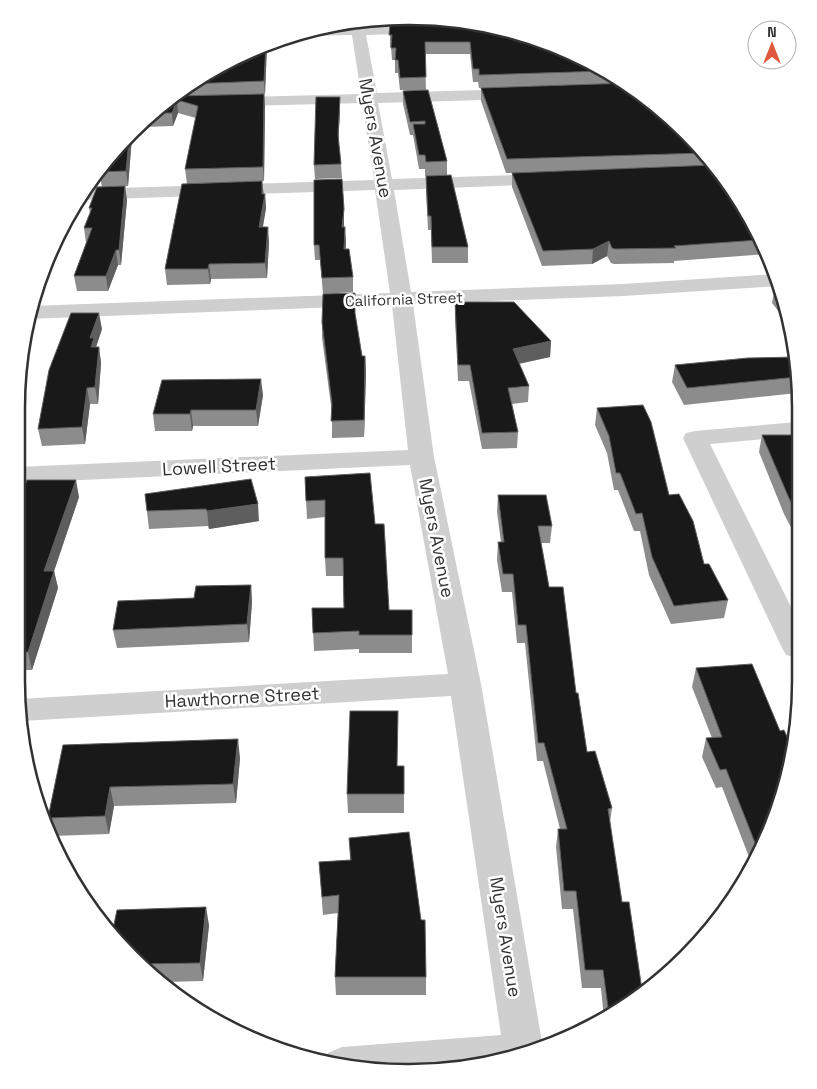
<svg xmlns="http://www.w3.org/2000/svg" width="817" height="1089" font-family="'Space Grotesk',sans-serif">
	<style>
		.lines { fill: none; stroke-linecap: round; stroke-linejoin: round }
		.minor { fill: #cfcfcf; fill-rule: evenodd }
		.wall { fill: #8c8c8c }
		.shaded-wall { fill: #5e5e5e }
		.building { fill: #191919; stroke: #5e5e5e }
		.labels { text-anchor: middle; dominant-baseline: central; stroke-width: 5; stroke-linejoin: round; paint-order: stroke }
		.far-street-label { font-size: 15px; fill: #323232; stroke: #fff }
		.street-label { font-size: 18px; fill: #323232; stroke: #fff }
		.rim { fill: none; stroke: #323232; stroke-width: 2.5 }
	</style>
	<rect width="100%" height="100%" fill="#fff"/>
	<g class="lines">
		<g class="minor">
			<polygon points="364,21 365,26 426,25 431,26 433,29 431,32 426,33 366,35 377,93 517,89 523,91 525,94 523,97 517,99 378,103 392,179 549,174 555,175 558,179 555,183 549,184 394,190 411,292 623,284 776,274 781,286 623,296 413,304 434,457 481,684 543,1048 535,1052 434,1072 332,1065 323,1062 328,1053 342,1047 501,1035 451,696 22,721 19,699 448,674 410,465 17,483 17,467 408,450 392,305 28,319 30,306 390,293 375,190 79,200 85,189 374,180 362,103 163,108 173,99 361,94 352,35 305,36 299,34 320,27 351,27 350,22"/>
			<polygon points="797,422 797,436 710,444 797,619 797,658 786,655 782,648 683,438 686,433 695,431"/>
		</g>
	</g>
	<g class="wall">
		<polygon points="408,16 462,22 390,23 390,21 386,21 385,19"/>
		<polygon points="390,24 558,46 627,83 479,88 478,82 473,82 470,54 425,54 426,90 400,90 398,73 395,73 395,60 392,60 391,47 390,47"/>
		<polygon points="299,34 300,36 294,36 294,35"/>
		<polygon points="267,44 265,94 264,94 265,107 264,181 187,184 185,169 196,118 178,113 173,126 143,127 190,83"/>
		<polygon points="481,88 686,131 734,190 766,254 674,261 674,263 614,264 611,263 607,256 592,264 542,266 512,187 512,173 506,173 481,101"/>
		<polygon points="428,90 447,161 447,175 425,176 425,169 419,169 413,135 410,135 403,104 403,91"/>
		<polygon points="340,110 338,142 341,164 342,178 315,179 314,165"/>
		<polygon points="132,137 128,186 102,187 99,172 100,167"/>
		<polygon points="426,176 468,247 468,263 432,263 431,230 428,230 426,191"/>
		<polygon points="263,194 265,194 266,208 263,227 269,242 267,278 211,279 210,284 167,285 165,269"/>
		<polygon points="127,200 121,265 118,265 108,291 77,291 74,276 86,243 84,228 90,213 89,208"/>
		<polygon points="344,224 346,242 345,249 353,277 353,292 323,294 320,260 315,260 314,245"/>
		<polygon points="775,287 781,287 790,326 772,303"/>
		<polygon points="455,302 551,341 550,357 519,364 529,386 528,402 512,404 518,432 517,448 482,449 469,381 458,381 455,318"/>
		<polygon points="355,314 362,356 365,356 366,373 364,437 332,438 332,413 322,338 322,322"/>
		<polygon points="102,329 96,347 99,347 101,363 98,404 90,404 85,444 42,446 38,429"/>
		<polygon points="797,357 797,393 684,405 672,382 675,365"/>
		<polygon points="263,395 258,426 193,426 192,431 155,431 153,414"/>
		<polygon points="597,408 669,495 704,564 728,600 724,618 671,624 649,575 640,531 634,531 618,490 614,490 607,453 595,425"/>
		<polygon points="762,435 797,435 797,539 784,514 759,452"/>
		<polygon points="305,477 375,524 389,610 412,610 412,653 359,653 359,649 314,651 312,608 344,608 343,576 326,576 325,558 325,517 307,519"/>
		<polygon points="145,494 259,521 209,529 208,526 149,529"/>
		<polygon points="498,495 552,526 550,543 541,543 549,587 576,693 587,752 612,808 610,822 627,1006 604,1018 601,988 582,988 573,909 562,909 556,847 558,829 560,829 543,761 537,761 525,643 517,643 512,592 502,592 497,560 498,542 501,542 497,512"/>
		<polygon points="79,497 54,571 58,588 32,670 16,670 17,526 19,520 17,508"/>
		<polygon points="251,585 252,602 249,642 117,648 113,630 194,598"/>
		<polygon points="696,668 780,807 748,877 745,881 750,862 751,862 722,787 716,788 702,757 706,738 712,738 692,687"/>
		<polygon points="63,745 240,758 236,803 114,806 109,834 52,836 48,818"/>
		<polygon points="398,766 404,766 404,813 348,813 347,794"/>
		<polygon points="349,838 426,977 426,995 336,995 335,977 338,913 323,915 319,862 350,860"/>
		<polygon points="209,925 203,981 165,982 131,958"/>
	</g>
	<g class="shaded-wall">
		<polygon points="266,44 267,44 265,94 264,81"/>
		<polygon points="264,94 265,107 264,181 263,167"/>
		<polygon points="340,97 340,110 338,148 338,135"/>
		<polygon points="177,100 178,113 173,126 172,113"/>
		<polygon points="132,137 128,186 126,171 129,140"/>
		<polygon points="262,181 264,196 265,194 266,208 260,242 259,227 262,194"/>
		<polygon points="125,186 127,200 121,265 119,250"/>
		<polygon points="344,209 344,224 343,242 342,227"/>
		<polygon points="268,227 269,242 267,278 265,263"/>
		<polygon points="345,227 346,242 345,264 344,249"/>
		<polygon points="609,241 607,256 592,264 593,249"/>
		<polygon points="116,250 118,265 108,291 106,276"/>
		<polygon points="209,264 211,279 210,284 208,269"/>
		<polygon points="99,313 102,329 96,347 91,347 90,338"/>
		<polygon points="551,341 550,357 512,365 513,349"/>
		<polygon points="99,347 101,363 98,404 95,387"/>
		<polygon points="365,356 366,373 364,437 364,420"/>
		<polygon points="261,379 263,395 258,426 256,410"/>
		<polygon points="87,388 90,404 85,444 82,427"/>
		<polygon points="191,410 193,426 192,431 190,414"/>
		<polygon points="76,480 79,497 54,571 58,588 32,670 28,652 44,571"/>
		<polygon points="258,504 259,521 209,529 207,511"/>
		<polygon points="251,585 252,602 249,642 247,624"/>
		<polygon points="238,739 240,758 236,803 233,784"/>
		<polygon points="110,787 114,806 109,834 105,816"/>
		<polygon points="206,907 209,925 203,981 200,963"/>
	</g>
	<g class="building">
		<polygon points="465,22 485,24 558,46 605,71 479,75 479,69 473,69 470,42 425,42 426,77 400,78 398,60 395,60 396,48 391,48 392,35 389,35 390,24"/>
		<polygon points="266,44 264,81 189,84 258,46"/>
		<polygon points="628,83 686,131 704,153 507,159 481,88"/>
		<polygon points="428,90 447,161 426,162 425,155 419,155 413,124 425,124 425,121 410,122 403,91"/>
		<polygon points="264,94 263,167 185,169 198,106 177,100 172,113 158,113 176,96"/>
		<polygon points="316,97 340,97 338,135 341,164 314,165"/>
		<polygon points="129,140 126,171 99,172 100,167"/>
		<polygon points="714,165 734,190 759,240 674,246 676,248 615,249 612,248 609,241 593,249 543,251 512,173"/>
		<polygon points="451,175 468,247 432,247 431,216 428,216 426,176"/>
		<polygon points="342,179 344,209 342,227 345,227 344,249 349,249 353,277 322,278 319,245 314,245 314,180"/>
		<polygon points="262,181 262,194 265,194 259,227 268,227 265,263 209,264 208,269 165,269 182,184"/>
		<polygon points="125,186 119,250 116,250 106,276 74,276 92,228 84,228 92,208 89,208 97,187"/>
		<polygon points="775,287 781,287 784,299"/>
		<polygon points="355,293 355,313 362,356 365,356 364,420 331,421 332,404 322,322 323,294"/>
		<polygon points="455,302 514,302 551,341 513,349 529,386 508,388 518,432 482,433 470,365 458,365"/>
		<polygon points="71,313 99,313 90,338 94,338 91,347 99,347 95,387 87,388 82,427 38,429 49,370"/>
		<polygon points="797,357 797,377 687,388 675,365 748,358"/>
		<polygon points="261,379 256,410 191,410 190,414 153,414 162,380"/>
		<polygon points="643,405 651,422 669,495 679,494 693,521 704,564 709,564 728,600 674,606 652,557 642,513 636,514 620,473 616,473 609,436 597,408"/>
		<polygon points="762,435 797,435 797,514 788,496"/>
		<polygon points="370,473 375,524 384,524 389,610 412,610 412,635 359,635 359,631 313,633 312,608 344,608 343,558 325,558 325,500 306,501 305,477"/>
		<polygon points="251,479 258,504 207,511 206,509 147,511 145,494"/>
		<polygon points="27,480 76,480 44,571 54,571 28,652 16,652 17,526 23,509 17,509 17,508"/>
		<polygon points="498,495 546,495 552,526 538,526 549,587 563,587 576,693 578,693 587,752 595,751 612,808 608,809 622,902 629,902 642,990 645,990 627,1006 609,1015 603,970 585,970 576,891 564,891 558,829 567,829 544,743 538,743 526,625 518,625 513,574 503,574 498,542 504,542"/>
		<polygon points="251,585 247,624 113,630 118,601 194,598 196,586"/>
		<polygon points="752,664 780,731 784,730 793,750 780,807 759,853 726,769 720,770 706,738 722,737 696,668"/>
		<polygon points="350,711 398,711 397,766 404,766 404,794 347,794"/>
		<polygon points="238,739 233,784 110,787 105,816 48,818 63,745"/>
		<polygon points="409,832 421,920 425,920 426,977 335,977 339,895 322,897 319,862 351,860 349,838"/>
		<polygon points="750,862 755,862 752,868"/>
		<polygon points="206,907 200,963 140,964 131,958 112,934 117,910"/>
	</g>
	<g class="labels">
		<g class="far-street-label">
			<text transform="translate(404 299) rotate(-2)">California Street</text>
		</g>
		<g class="street-label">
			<text transform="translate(376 138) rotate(80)">Myers Avenue</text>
			<text transform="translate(219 466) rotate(-3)">Lowell Street</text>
			<text transform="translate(437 538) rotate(79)">Myers Avenue</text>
			<text transform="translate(242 697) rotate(-3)">Hawthorne Street</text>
			<text transform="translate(506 937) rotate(81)">Myers Avenue</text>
		</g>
	</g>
	<path d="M0 0H817V1089H0ZM408 25H409A383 383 0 0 1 792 408V681A383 383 0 0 1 409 1064H408A383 383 0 0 1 25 681V408A383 383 0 0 1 408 25Z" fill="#fff" fill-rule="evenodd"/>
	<path class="rim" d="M408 25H409A383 383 0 0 1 792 408V681A383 383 0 0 1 409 1064H408A383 383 0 0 1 25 681V408A383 383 0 0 1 408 25Z"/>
	<g transform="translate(772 45)"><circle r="24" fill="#ffffff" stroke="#adadad"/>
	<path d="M0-4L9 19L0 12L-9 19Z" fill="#df583e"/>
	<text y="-8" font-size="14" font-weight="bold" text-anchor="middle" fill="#323232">N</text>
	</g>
</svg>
